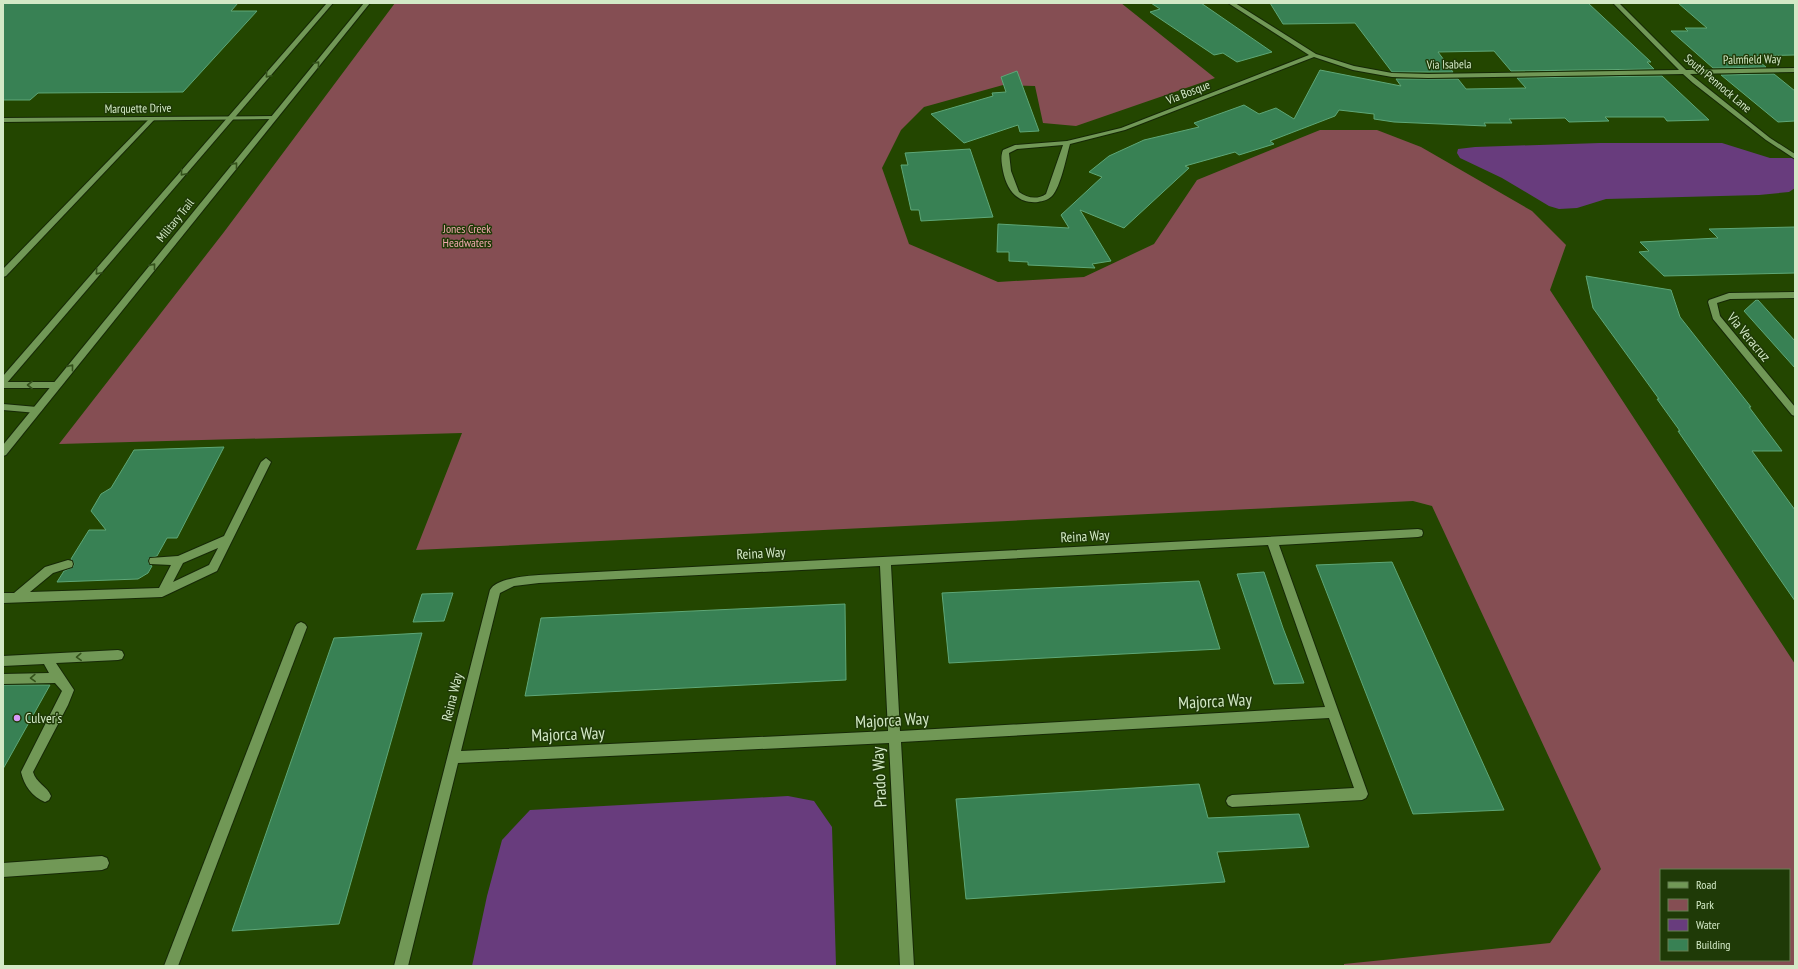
<svg xmlns="http://www.w3.org/2000/svg" width="1798" height="969" font-family="'PT Sans Narrow',sans-serif">
	<style>
		.green { fill: #854e53; fill-rule: evenodd }
		.water { fill: #683c7d }
		.building { fill: #388154; stroke: #5ea777 }
		.lines { fill: none; stroke-linecap: round; stroke-linejoin: round }
		.service-casing { stroke: #162906; stroke-width: 2 }
		.minor-casing { stroke: #162906; stroke-width: 2 }
		.secondary-casing { stroke: #162906; stroke-width: 2 }
		.service { fill: #719856; fill-rule: evenodd }
		.minor { fill: #719856; fill-rule: evenodd }
		.secondary { fill: #719856; fill-rule: evenodd }
		.oneway { stroke: #34521b }
		.poi-dot { fill: #d89af8; stroke: #1f3a07; stroke-width: 1.5 }
		.labels { text-anchor: middle; dominant-baseline: central; stroke-width: 3; stroke-linejoin: round; paint-order: stroke }
		.far-street-label { font-size: 12px; fill: #d3e9c6; stroke: #1f3a07 }
		.far-park-label { font-size: 12px; fill: #f1a9af; stroke: #1f3a07 }
		.street-label { font-size: 14px; fill: #d3e9c6; stroke: #1f3a07 }
		.poi-label { font-size: 14px; fill: #d3e9c6; stroke: #1f3a07; text-anchor: start }
		.near-street-label { font-size: 17px; fill: #d3e9c6; stroke: #1f3a07 }
	</style>
	<rect width="100%" height="100%" fill="#234600"/>
	<path class="green" d="M395,3h726l94,75 -139,48 -33,-3 -8,-37 -32,-1 -79,22 -23,23 -19,38 27,76 89,38 86,-5 70,-33 43,-64 123,-50h57l44,17 111,64 34,34 -16,45 245,374v302h-451v-2l206,-21 51,-74 -169,-363 -19,-5 -997,49 46,-117 -403,11 165,-212zM1661,870h128v90h-128z"/>
	<g class="water">
		<polygon points="1600,143 1722,143 1770,158 1795,158 1795,188 1789,192 1759,195 1606,199 1577,208 1559,209 1549,206 1502,178 1460,158 1457,153 1458,149 1475,147"/>
		<polygon points="788,796 814,801 832,827 836,966 472,966 487,896 502,840 530,810"/>
	</g>
	<g class="building">
		<polygon points="3,3 238,3 231,11 257,11 183,92 38,93 30,100 3,100"/>
		<polygon points="1151,3 1201,3 1272,52 1237,62 1223,53 1214,55 1150,12 1160,9"/>
		<polygon points="1270,3 1588,3 1651,62 1647,62 1654,69 1511,71 1494,51 1438,52 1453,72 1392,72 1355,23 1283,24"/>
		<polygon points="1678,3 1795,3 1795,55 1752,56 1766,67 1713,68 1671,31 1688,31 1685,28 1707,28"/>
		<polygon points="1320,70 1401,86 1396,79 1458,79 1466,89 1526,88 1517,78 1662,76 1709,120 1667,121 1664,117 1605,117 1609,121 1569,122 1565,118 1509,119 1512,123 1484,123 1486,126 1394,122 1374,119 1374,114 1339,110 1335,116 1270,141 1274,144 1239,155 1235,152 1185,166 1189,168 1124,228 1080,210 1111,261 1092,264 1095,268 1028,265 1028,262 1009,261 1009,252 997,252 998,224 1069,228 1061,215 1102,177 1089,172 1109,156 1144,140 1199,127 1194,123 1244,105 1259,114 1276,108 1294,119"/>
		<polygon points="1017,71 1039,131 1020,132 1018,125 964,143 931,114 993,96 992,93 1006,92 1001,77"/>
		<polygon points="1774,74 1795,91 1795,121 1778,122 1721,75"/>
		<polygon points="970,149 993,217 921,221 919,210 911,210 901,165 908,165 905,153"/>
		<polygon points="1795,227 1795,273 1664,276 1639,252 1649,251 1640,242 1718,238 1709,229"/>
		<polygon points="1586,276 1671,290 1680,317 1751,407 1749,407 1782,451 1752,451 1795,510 1795,601 1678,431 1680,431 1657,399 1659,399 1593,308"/>
		<polygon points="1756,300 1758,300 1795,341 1795,368 1744,311"/>
		<polygon points="224,447 177,538 167,538 157,556 149,558 149,564 152,566 148,573 138,579 57,582 64,571 73,567 74,564 71,559 89,530 106,530 91,511 101,494 111,488 134,450"/>
		<polygon points="1392,562 1504,810 1413,814 1316,565"/>
		<polygon points="1264,572 1283,628 1304,683 1274,684 1237,574"/>
		<polygon points="1199,581 1220,649 949,663 942,593"/>
		<polygon points="453,593 444,621 413,622 422,594"/>
		<polygon points="845,604 846,680 525,696 541,618"/>
		<polygon points="422,633 339,924 232,931 334,638"/>
		<polygon points="3,685 50,685 3,769"/>
		<polygon points="1199,784 1208,818 1299,814 1309,847 1217,852 1225,882 966,899 956,799"/>
	</g>
	<g class="lines">
		<defs>
			<g id="service">
				<polygon points="150,118 155,119 6,276 3,277 3,269"/>
				<polygon points="3,382 57,382 62,385 57,388 3,388"/>
				<polygon points="3,404 37,407 42,410 37,413 3,410"/>
				<path d="M266,458l5,4 -54,109 -55,26 -159,6v-10h11l31,-26 23,-7 4,1 1,3 -1,3 -19,6 -23,19 129,-4 12,-23 -21,-1 -1,-3 1,-3 28,-2 46,-20 37,-74zM218,548l-9,17 -36,17 10,-19z"/>
				<polygon points="301,622 305,624 307,627 178,966 164,966 295,627 297,624"/>
				<path d="M118,650l4,1 2,4 -2,4 -4,1 -62,3 18,27 -6,15 -35,67c3,11 14,14 18,24l-2,4 -4,2c-13,-5 -21,-17 -24,-30l41,-81 -7,-8 -52,1v-10l46,-1 -5,-9 -41,2v-10z"/>
				<polygon points="102,856 107,858 109,863 107,868 102,870 3,877 3,863"/>
			</g>
			<g id="minor">
				<path d="M1228,3h7l81,51 38,12 38,7 36,1 251,-4 -66,-67h6l67,67 109,-2v4l-105,2 80,64 25,16v5l-29,-19 -73,-57 -10,-9 -255,4 -36,-1 -39,-7 -39,-13 -189,73 -55,14c-4,14 -9,42 -18,52 -4,4 -9,5 -14,6 -21,2 -31,-12 -35,-31 -1,-6 -3,-14 0,-21l12,-5 52,-4 54,-13 188,-73zM1063,145l-17,49c-9,6 -19,4 -27,-2l-8,-21 -2,-18 8,-4z"/>
				<polygon points="275,116 276,117 273,119 3,122 3,118"/>
				<polygon points="1795,292 1795,298 1730,299 1717,303 1720,316 1795,407 1795,416 1792,415 1713,319 1708,302 1709,300 1729,293"/>
				<path d="M1418,529l4,1 1,3 -1,3 -4,1 -139,8 89,249 -2,4 -4,2 -130,7 -4,-2 -2,-4 2,-4 4,-2 122,-7 -25,-70 -428,24 13,224h-14l-11,-223 -431,20 -50,203h-14l96,-376c6,-12 37,-14 49,-15zM1268,545l57,162 -425,24 -9,-166zM880,566l8,165 -427,20 39,-158 14,-7 25,-3z"/>
			</g>
			<g id="secondary">
				<polygon points="327,3 333,3 6,384 3,385 3,376"/>
				<polygon points="364,3 370,3 6,455 3,456 3,445"/>
			</g>
		</defs>
		<use href="#service" class="service-casing"/>
		<use href="#minor" class="minor-casing"/>
		<use href="#secondary" class="secondary-casing"/>
		<use href="#service" class="service"/>
		<use href="#minor" class="minor"/>
		<use href="#secondary" class="secondary"/>
	</g>
	<defs><path id="oneway-chevron" d="M-2-3.5L2.5 0L-2 3.5" fill="none" stroke-width="1.6" stroke-linecap="round" stroke-linejoin="round"/></defs>
	<g class="oneway">
		<use href="#oneway-chevron" transform="translate(317 64) rotate(-51)"/>
		<use href="#oneway-chevron" transform="translate(268 75) rotate(131)"/>
		<use href="#oneway-chevron" transform="translate(235 165) rotate(-51)"/>
		<use href="#oneway-chevron" transform="translate(183 173) rotate(131)"/>
		<use href="#oneway-chevron" transform="translate(153 266) rotate(-51)"/>
		<use href="#oneway-chevron" transform="translate(98 272) rotate(131)"/>
		<use href="#oneway-chevron" transform="translate(71 367) rotate(-51)"/>
		<use href="#oneway-chevron" transform="translate(30 385) rotate(180)"/>
		<use href="#oneway-chevron" transform="translate(79 657) rotate(177)"/>
		<use href="#oneway-chevron" transform="translate(33 678) rotate(178)"/>
	</g>
	<circle class="poi-dot" cx="17" cy="718" r="4"/>
	<g class="labels">
		<g class="far-street-label">
			<text transform="translate(1752 59) rotate(-1)">Palmfield Way</text>
			<text transform="translate(1449 64) rotate(-1)">Via Isabela</text>
			<text transform="translate(1718 83) rotate(40)">South Pennock Lane</text>
			<text transform="translate(1188 92) rotate(-21)">Via Bosque</text>
			<text transform="translate(138 108) rotate(-1)">Marquette Drive</text>
			<text transform="translate(175 220) rotate(-51)">Military Trail</text>
		</g>
		<g class="far-park-label">
			<text x="467" y="228">Jones Creek<tspan x="467" dy="14">Headwaters</tspan></text>
		</g>
		<g class="street-label">
			<text transform="translate(1749 337) rotate(50)">Via Veracruz</text>
			<text transform="translate(1085 536) rotate(-3)">Reina Way</text>
			<text transform="translate(761 553) rotate(-3)">Reina Way</text>
			<text transform="translate(452 697) rotate(-76)">Reina Way</text>
		</g>
		<g class="poi-label">
			<text x="25" y="718">Culver's</text>
		</g>
		<g class="near-street-label">
			<text transform="translate(1215 701) rotate(-3)">Majorca Way</text>
			<text transform="translate(892 720) rotate(-3)">Majorca Way</text>
			<text transform="translate(568 734) rotate(-2)">Majorca Way</text>
			<text transform="translate(879 777) rotate(-93)">Prado Way</text>
		</g>
	</g>
	<rect width="1798" height="969" fill="none" stroke="#d3e9c6" stroke-width="8"/>
	<rect x="1660" y="869" width="130" height="92" fill="#1f3a07" stroke="#678053"/>
	<rect x="1668" y="882" width="20" height="6" fill="#719856" stroke="#678053"/>
	<text x="1696" y="889" font-size="12" fill="#d3e9c6">Road</text>
	<rect x="1668" y="899" width="20" height="12" fill="#854e53" stroke="#678053"/>
	<text x="1696" y="909" font-size="12" fill="#d3e9c6">Park</text>
	<rect x="1668" y="919" width="20" height="12" fill="#683c7d" stroke="#678053"/>
	<text x="1696" y="929" font-size="12" fill="#d3e9c6">Water</text>
	<rect x="1668" y="939" width="20" height="12" fill="#388154" stroke="#678053"/>
	<text x="1696" y="949" font-size="12" fill="#d3e9c6">Building</text>
</svg>
